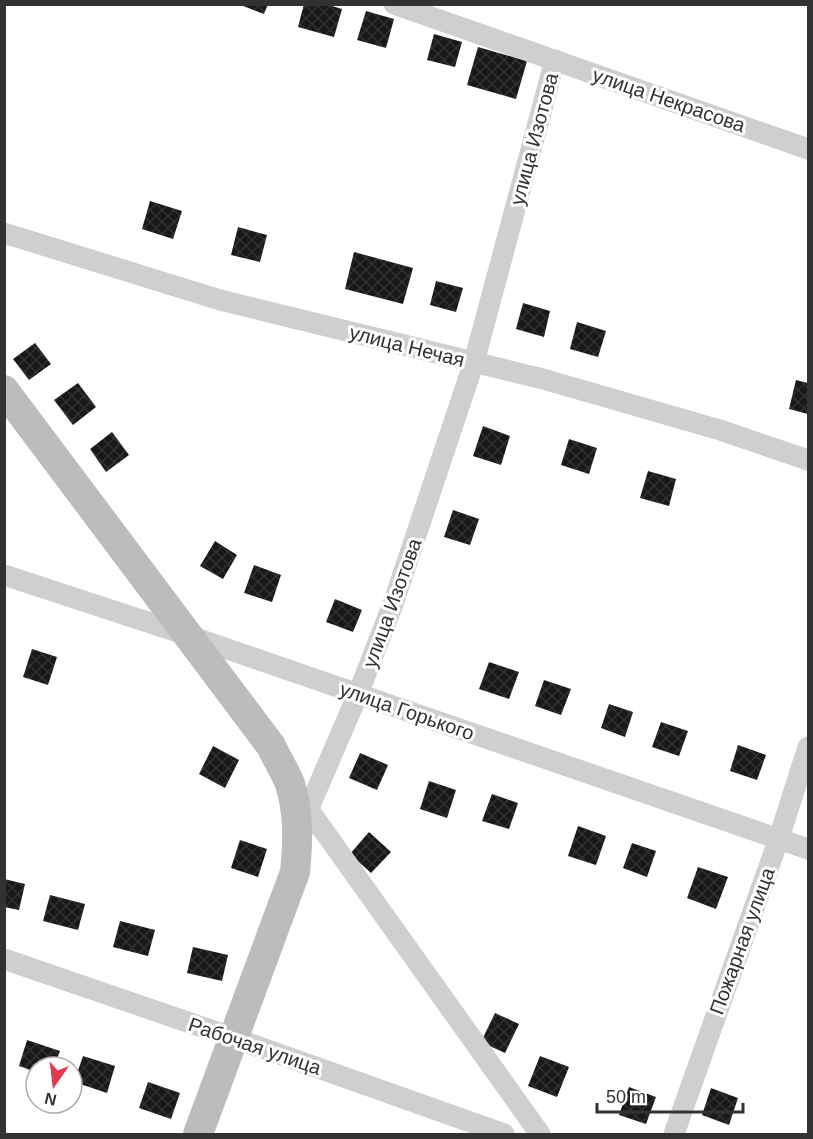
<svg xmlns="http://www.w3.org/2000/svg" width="813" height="1139" font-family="Helvetica,sans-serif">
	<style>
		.building { fill: url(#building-cross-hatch) }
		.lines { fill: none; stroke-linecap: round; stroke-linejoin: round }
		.minor { stroke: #cfcfcf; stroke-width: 21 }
		.secondary { stroke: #bcbcbc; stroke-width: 30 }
		.labels { text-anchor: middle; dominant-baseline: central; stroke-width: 6; stroke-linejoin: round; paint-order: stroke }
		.street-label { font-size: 20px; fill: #323232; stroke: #fff }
	</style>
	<defs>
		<pattern id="building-cross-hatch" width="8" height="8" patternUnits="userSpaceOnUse" patternTransform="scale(1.5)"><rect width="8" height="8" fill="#191919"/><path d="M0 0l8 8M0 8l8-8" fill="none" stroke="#323232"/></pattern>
	</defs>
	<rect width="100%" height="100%" fill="#fff"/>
	<g class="building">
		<polygon points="238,4 268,4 264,14"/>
		<polygon points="304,4 325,4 342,9 334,37 298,27"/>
		<polygon points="366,11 394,19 386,48 357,40"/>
		<polygon points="434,34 462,42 455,67 427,60"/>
		<polygon points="478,47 527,61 516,99 467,85"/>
		<polygon points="150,201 182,211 173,239 142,229"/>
		<polygon points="238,227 267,235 260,262 231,255"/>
		<polygon points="354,252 413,268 403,304 345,289"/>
		<polygon points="436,281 463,288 456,312 430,305"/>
		<polygon points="523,303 550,311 544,337 516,329"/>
		<polygon points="577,322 606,331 598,357 570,349"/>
		<polygon points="35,343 51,364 29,380 13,359"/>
		<polygon points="796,380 808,383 808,414 789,409"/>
		<polygon points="78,383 96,407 73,425 54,400"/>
		<polygon points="483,426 510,436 501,465 473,456"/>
		<polygon points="112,432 129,455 106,472 90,449"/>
		<polygon points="569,439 597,448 589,474 561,465"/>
		<polygon points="648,471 676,479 669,506 640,498"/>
		<polygon points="453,510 479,519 470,545 444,537"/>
		<polygon points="215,541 237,555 223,579 200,566"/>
		<polygon points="254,565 281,575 272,602 244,593"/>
		<polygon points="335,599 362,610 353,632 326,622"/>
		<polygon points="32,649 57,657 48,685 23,677"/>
		<polygon points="489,662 519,672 509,699 479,689"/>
		<polygon points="544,680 571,689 561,715 535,706"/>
		<polygon points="609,704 633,712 625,737 601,728"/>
		<polygon points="661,722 688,731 679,756 652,747"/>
		<polygon points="738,745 766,755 757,780 730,771"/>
		<polygon points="213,746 239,760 225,788 199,774"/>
		<polygon points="360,753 388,765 377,790 349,778"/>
		<polygon points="429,781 456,790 447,818 420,809"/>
		<polygon points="492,794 518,803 509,829 482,821"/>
		<polygon points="578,826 606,836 596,865 568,856"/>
		<polygon points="369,832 391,852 371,873 350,854"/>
		<polygon points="240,840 267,849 258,877 231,868"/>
		<polygon points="632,843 656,851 647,877 623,868"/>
		<polygon points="698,867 728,877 716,909 687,898"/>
		<polygon points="4,879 25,884 19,910 4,907"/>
		<polygon points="50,895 85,904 78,930 43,921"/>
		<polygon points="120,921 155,930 148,956 113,947"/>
		<polygon points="193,947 228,955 222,981 187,973"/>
		<polygon points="495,1013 519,1024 505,1053 481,1042"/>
		<polygon points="27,1040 60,1051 54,1067 36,1067 36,1072 19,1066"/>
		<polygon points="83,1056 115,1066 107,1093 74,1082"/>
		<polygon points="540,1056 569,1067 557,1097 528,1086"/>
		<polygon points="148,1082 180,1093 171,1119 139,1108"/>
		<polygon points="629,1087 656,1097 646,1124 619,1115"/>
		<polygon points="711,1088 738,1098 729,1125 702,1115"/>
	</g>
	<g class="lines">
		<g class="minor">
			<polyline points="394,4 808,149"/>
			<polyline points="4,233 220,300 543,379 720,430 808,460"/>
			<polyline points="4,575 187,635 808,849"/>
			<polyline points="304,803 540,1134"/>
			<polyline points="302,833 308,810 358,694 393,604 474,362 555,60"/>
			<polyline points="4,959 234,1038 504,1134"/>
			<polyline points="674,1134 779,838 808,747"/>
		</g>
		<path class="secondary" d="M4,390l267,356c6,13 14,25 19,38 9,29 8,58 5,88l-97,262"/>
	</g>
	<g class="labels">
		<g class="street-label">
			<text transform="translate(669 100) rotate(19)">улица Некрасова</text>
			<text transform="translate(534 139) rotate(-75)">улица Изотова</text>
			<text transform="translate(407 346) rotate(14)">улица Нечая</text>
			<text transform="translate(392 603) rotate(-70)">улица Изотова</text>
			<text transform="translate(407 711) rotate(19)">улица Горького</text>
			<text transform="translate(742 941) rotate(-70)">Пожарная улица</text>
			<text transform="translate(255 1046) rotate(19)">Рабочая улица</text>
		</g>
	</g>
	<rect width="813" height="1139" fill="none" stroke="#323232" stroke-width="12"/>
	<g transform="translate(54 1085) rotate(194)"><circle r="28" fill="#ffffff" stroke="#adadad" stroke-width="1.5"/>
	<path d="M0-4.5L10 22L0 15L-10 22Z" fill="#e23a51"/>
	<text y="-9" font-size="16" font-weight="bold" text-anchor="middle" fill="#323232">N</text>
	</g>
	<path d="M597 1103v9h146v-9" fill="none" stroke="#323232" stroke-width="3"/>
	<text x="606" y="1103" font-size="18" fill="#323232" stroke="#ffffff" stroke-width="4.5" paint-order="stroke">50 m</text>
</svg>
